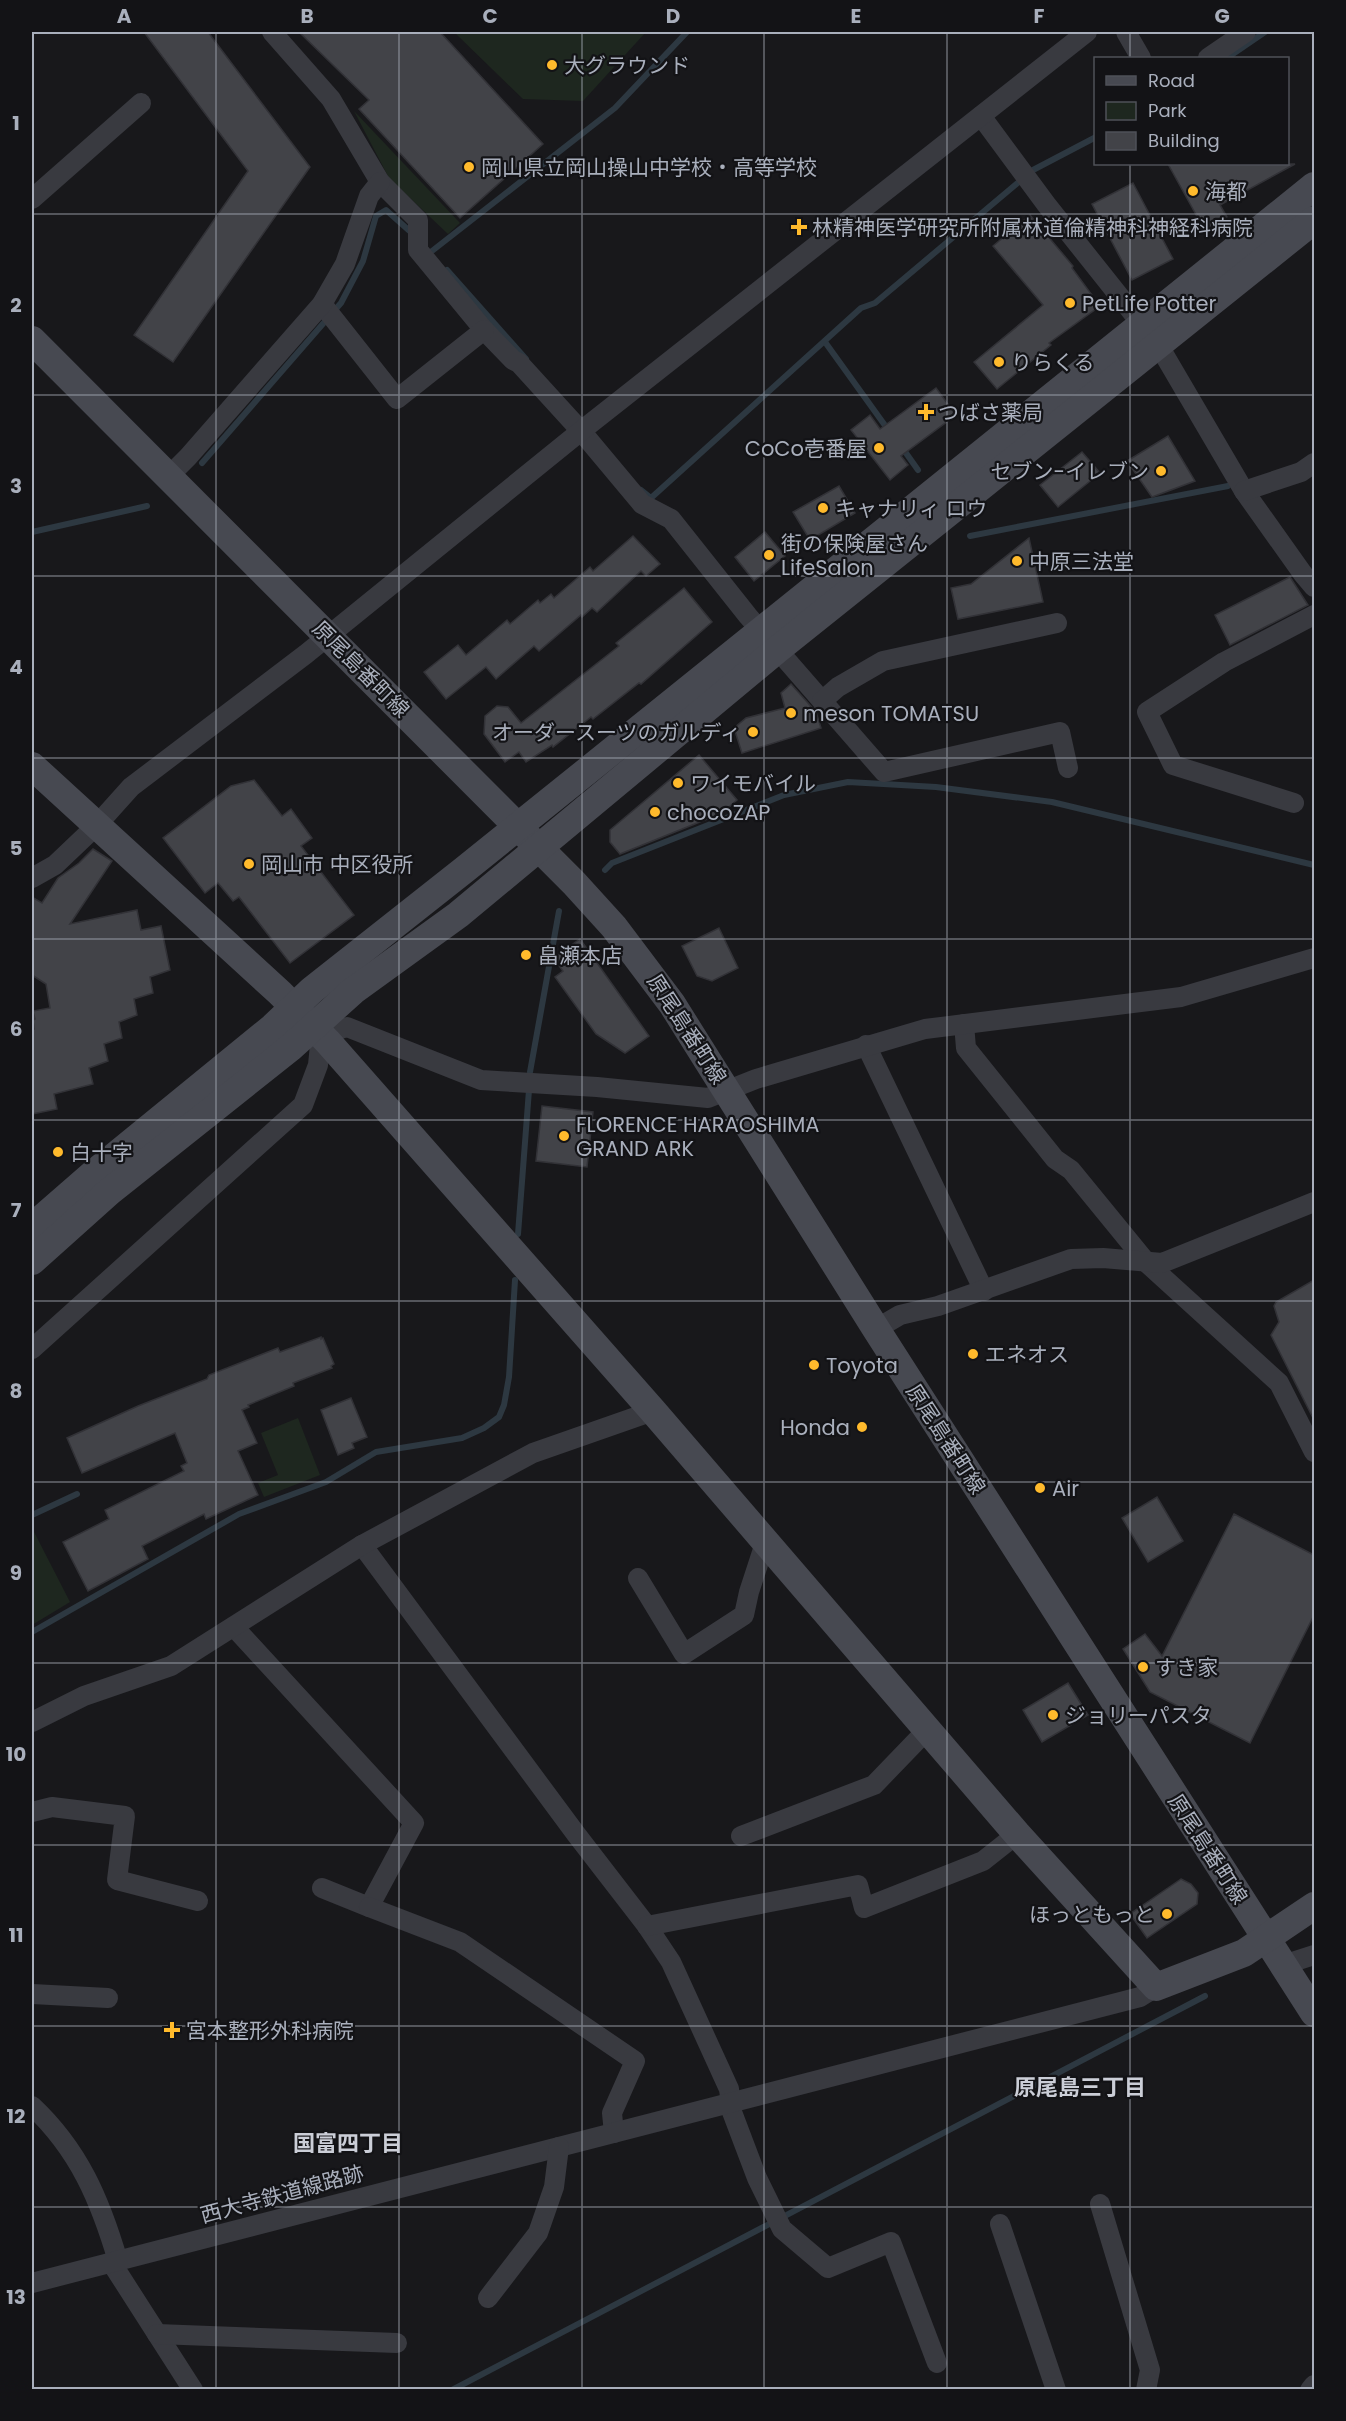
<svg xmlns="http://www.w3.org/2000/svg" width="1346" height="2421" font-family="Poppins,'Noto Sans JP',sans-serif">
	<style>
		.green { fill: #1e271f }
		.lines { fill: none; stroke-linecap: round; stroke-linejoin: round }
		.stream { stroke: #2d3841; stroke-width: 6 }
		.building { fill: #424348; stroke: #323237; stroke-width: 1.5 }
		.street { stroke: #393a40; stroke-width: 20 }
		.secondary { stroke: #474951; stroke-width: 28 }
		.grid { fill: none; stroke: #a9afbc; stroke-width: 1.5; stroke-opacity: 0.55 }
		.poi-dot { fill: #ffba2c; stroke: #131316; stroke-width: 2 }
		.labels { text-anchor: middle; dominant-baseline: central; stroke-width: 4.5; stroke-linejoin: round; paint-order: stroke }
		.poi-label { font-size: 21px; fill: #a9afbc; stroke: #131316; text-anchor: start }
		.street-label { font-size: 21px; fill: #a9afbc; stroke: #131316 }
		.neighbourhood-label { font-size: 22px; font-weight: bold; fill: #cbced7; stroke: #131316 }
		.neatline { fill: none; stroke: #a9afbc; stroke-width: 2 }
		.grid-label { font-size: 20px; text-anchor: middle; font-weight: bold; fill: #a9afbc }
	</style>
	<rect width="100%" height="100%" fill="#18181b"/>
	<g class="green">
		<polygon points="454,32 646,32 583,101 523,99"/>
		<polygon points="354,111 460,223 448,234 389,178"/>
		<polygon points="298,1418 320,1475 264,1497 258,1483 278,1475 261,1433"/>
		<polygon points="32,1528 70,1602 32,1625"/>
	</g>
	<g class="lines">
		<g class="stream">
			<polyline points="1227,58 1265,32"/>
			<polyline points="432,251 615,108 687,32"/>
			<polyline points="447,270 526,359"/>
			<polyline points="825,342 889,431"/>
			<polyline points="901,446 918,470"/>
			<polyline points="202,463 341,303 363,261 376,216 386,210 413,234"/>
			<polyline points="641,490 651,498 861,308 875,303 1033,170 1096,137"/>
			<polyline points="32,532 147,506"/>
			<polyline points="970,536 1228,486"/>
			<polyline points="605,870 612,863 784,795 848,782 936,787 1052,802 1314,865"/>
			<polyline points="530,1072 559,911"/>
			<polyline points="518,1234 529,1090"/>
			<polyline points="32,1515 77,1494"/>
			<polyline points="32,1632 239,1514 326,1482 376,1452 462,1438 484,1428 499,1417 504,1405 509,1377 515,1280"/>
			<polyline points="452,2390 1205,1996"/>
		</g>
	</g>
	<g class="building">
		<polygon points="144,32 208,32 310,167 173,362 134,335 248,171"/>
		<polygon points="299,32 440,32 543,144 460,218 359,109 369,100"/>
		<polygon points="1168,164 1295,164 1220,205 1227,217 1204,229"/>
		<polygon points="1133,183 1173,259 1132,280 1092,204"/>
		<polygon points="1030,215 1073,266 1072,268 1100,306 1049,343 1051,345 997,389 974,362 1043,305 993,246"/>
		<polygon points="936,388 956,415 901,456 908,465 890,480 851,430 870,415 880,429"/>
		<polygon points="1168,436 1195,481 1152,497 1127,461"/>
		<polygon points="1082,452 1100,473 1058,507 1040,485"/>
		<polygon points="839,486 855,513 810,540 793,512"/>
		<polygon points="765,532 785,556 754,581 735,557"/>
		<polygon points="633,536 660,564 646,576 641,571 597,612 592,608 582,617 581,615 539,651 534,646 496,679 486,667 446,699 424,672 458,645 466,655 507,620 510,624 538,600 540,603 551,594 554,598 590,567 593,571"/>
		<polygon points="1029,538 1043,602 958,619 951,588 971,584"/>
		<polygon points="1290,577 1308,605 1230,645 1215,615"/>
		<polygon points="684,588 712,622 641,684 639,683 593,719 591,717 553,747 552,745 526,762 519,752 505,762 484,734 485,716 497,706 508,707 521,723 619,646 616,643"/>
		<polygon points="791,684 816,712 821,728 742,753 734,728 746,718 785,708 781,693"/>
		<polygon points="699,755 737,800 722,813 620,854 610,842 610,830"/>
		<polygon points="254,780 282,816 291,809 312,838 301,846 354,915 290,963 239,897 233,901 218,883 205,893 163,838 231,786"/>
		<polygon points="93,849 112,861 70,924 137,910 141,930 161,926 170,970 150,977 153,993 134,999 137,1015 119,1022 122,1038 104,1044 108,1061 89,1068 93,1084 54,1094 57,1109 32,1114 32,1029 34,1029 33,1020 35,1019 33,1011 50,1008 46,984 32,975 32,897 42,903 58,878 79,863"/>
		<polygon points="719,928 738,968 712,981 697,976 682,946"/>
		<polygon points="580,939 649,1036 625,1053 596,1034 555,977 563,971 553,958"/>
		<polygon points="542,1106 593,1112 587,1167 536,1161"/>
		<polygon points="1314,1280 1314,1420 1271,1335 1279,1322 1274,1306 1276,1302"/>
		<polygon points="321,1337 321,1339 323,1338 334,1364 331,1366 332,1368 293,1383 294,1386 248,1405 249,1407 242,1410 257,1443 238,1451 258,1495 206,1519 204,1514 142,1546 148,1559 88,1591 63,1542 109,1519 105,1510 184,1471 181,1466 187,1463 175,1433 82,1473 67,1438 138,1406 207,1379 209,1375 278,1348 280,1352"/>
		<polygon points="351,1398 367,1437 352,1443 354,1448 338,1455 321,1410"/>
		<polygon points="1157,1497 1183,1541 1148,1562 1122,1518"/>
		<polygon points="1234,1514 1314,1555 1314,1615 1250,1743 1150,1692 1123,1649 1145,1634 1162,1656"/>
		<polygon points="1068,1683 1088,1715 1042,1742 1023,1710"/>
		<polygon points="1181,1879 1191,1884 1198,1893 1197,1904 1147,1938 1130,1914"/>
	</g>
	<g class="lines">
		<g class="street">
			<polyline points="272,32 331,99 380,182 418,220 418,250 484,330 513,360 519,363 581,431 642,504 671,519 748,616 884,772 1060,732 1068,768"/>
			<polyline points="1126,32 1141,58"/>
			<polyline points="1208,58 1246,32"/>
			<polyline points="981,116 1046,204 1159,346 1244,491 1303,574 1314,587"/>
			<polyline points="32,199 141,103"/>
			<polyline points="322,304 397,399 484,330"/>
			<polyline points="168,477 188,457 322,304 345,264 369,196 380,182"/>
			<polyline points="1244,491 1301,472 1314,463"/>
			<polyline points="822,701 838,687 883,661 1057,623"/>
			<polyline points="1294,803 1173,765 1147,712 1224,662 1314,615"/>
			<polyline points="32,878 55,865 96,826 131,787 306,654 581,431 1087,32"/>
			<polyline points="964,1024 966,1048 1055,1159 1071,1170 1147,1263 1279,1383 1314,1452"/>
			<polyline points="866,1045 984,1291"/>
			<polyline points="876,1329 900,1315 938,1306 1071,1259 1103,1258 1162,1263 1314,1202"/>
			<polyline points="32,1349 303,1105 318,1065 321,1035 347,1027 481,1080 597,1087 708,1098 756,1079 925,1029 1181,997 1314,958"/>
			<polyline points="362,1545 576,1834 647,1926 671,1962 729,2089 732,2112 757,2178 782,2229 828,2268 891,2242 937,2363"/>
			<polyline points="638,1578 684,1654 744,1615 749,1592 765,1543"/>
			<polyline points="234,1627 414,1823 369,1907 322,1888"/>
			<polyline points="32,1722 84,1696 171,1666 362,1545 533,1453 653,1411"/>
			<polyline points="32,1812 52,1807 125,1816 117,1880 198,1901"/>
			<polyline points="741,1836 874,1785 927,1730"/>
			<polyline points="369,1907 460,1942 635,2061 612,2113 614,2133"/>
			<polyline points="647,1926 858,1885 864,1908 983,1861 1017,1834"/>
			<polyline points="1283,1965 1314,1955"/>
			<polyline points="32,1994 108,1998"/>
			<path d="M32,2106c47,44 68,94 86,155"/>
			<polyline points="1100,2204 1150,2370 1146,2390"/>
			<polyline points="1000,2224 1056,2390"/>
			<polyline points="111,2262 193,2390"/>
			<polyline points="32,2283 1140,1997 1156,1987"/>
			<polyline points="488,2298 538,2233 554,2187 559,2147"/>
			<polyline points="157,2334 397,2343"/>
			<polyline points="1310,2390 1314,2385"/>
		</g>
		<g class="secondary">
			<polyline points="32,340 574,883 614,927 672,1004 876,1329 1314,2013"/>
			<polyline points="32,766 280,993 328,1042 653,1411 1017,1834 1156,1987 1244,1953 1314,1906"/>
			<polyline points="32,1227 94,1173 273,1027 312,990 464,870 1314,186"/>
			<polyline points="32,1261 109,1192 290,1048 353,991 458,915 778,649 1314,220"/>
		</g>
	</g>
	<path class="grid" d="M216,32v2358M399,32v2358M582,32v2358M764,32v2358M947,32v2358M1130,32v26M1130,164v2226M32,214h1282M32,395h1282M32,576h1282M32,758h1282M32,939h1282M32,1120h1282M32,1301h1282M32,1482h1282M32,1663h1282M32,1845h1282M32,2026h1282M32,2207h1282"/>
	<g class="poi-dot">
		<circle cx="552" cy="65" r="6"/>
		<circle cx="469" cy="167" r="6"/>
		<circle cx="1193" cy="191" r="6"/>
		<path d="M796 218h6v6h6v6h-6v6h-6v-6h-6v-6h6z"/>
		<circle cx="1070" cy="303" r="6"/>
		<circle cx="999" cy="362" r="6"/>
		<path d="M923 403h6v6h6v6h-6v6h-6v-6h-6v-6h6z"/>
		<circle cx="879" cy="448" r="6"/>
		<circle cx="1161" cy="471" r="6"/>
		<circle cx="823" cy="508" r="6"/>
		<circle cx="769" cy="555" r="6"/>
		<circle cx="1017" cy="561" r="6"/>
		<circle cx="791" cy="713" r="6"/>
		<circle cx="753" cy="732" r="6"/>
		<circle cx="678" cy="783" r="6"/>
		<circle cx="655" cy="812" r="6"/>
		<circle cx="249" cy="864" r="6"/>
		<circle cx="526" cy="955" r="6"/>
		<circle cx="564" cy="1136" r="6"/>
		<circle cx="58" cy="1152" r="6"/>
		<circle cx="973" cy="1354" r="6"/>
		<circle cx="814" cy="1365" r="6"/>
		<circle cx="862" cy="1427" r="6"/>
		<circle cx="1040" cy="1488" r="6"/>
		<circle cx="1143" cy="1667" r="6"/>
		<circle cx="1053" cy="1715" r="6"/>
		<circle cx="1167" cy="1914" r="6"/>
		<path d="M169 2021h6v6h6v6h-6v6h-6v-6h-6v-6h6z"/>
	</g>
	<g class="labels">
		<g class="poi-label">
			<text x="564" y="65">大グラウンド</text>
			<text x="481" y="167">岡山県立岡山操山中学校・高等学校</text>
			<text x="1205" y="191">海都</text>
			<text x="812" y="227">林精神医学研究所附属林道倫精神科神経科病院</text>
			<text x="1082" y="303">PetLife Potter</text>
			<text x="1011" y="362">りらくる</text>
			<text x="938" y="412">つばさ薬局</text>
			<text x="867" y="448" text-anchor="end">CoCo壱番屋</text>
			<text x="1149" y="471" text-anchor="end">セブン-イレブン</text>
			<text x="835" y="508">キャナリィ ロウ</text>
			<text x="781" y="543">街の保険屋さん<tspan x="781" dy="24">LifeSalon</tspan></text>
			<text x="1029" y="561">中原三法堂</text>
			<text x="803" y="713">meson TOMATSU</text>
			<text x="741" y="732" text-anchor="end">オーダースーツのガルディ</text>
			<text x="690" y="783">ワイモバイル</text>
			<text x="667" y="812">chocoZAP</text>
			<text x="261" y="864">岡山市 中区役所</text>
			<text x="538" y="955">畠瀬本店</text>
			<text x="576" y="1124">FLORENCE HARAOSHIMA<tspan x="576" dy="24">GRAND ARK</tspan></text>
			<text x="70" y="1152">白十字</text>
			<text x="985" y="1354">エネオス</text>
			<text x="826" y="1365">Toyota</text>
			<text x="850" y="1427" text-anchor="end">Honda</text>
			<text x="1052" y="1488">Air</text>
			<text x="1155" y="1667">すき家</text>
			<text x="1065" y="1715">ジョリーパスタ</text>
			<text x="1155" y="1914" text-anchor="end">ほっともっと</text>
			<text x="186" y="2030">宮本整形外科病院</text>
		</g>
		<g class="street-label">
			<text transform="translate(361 669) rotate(45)">原尾島番町線</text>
			<text transform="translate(687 1029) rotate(57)">原尾島番町線</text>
			<text transform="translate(946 1439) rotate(57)">原尾島番町線</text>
			<text transform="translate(1208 1849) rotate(57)">原尾島番町線</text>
			<text transform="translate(282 2194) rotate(-15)">西大寺鉄道線路跡</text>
		</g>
		<g class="neighbourhood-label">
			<text x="1080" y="2087">原尾島三丁目</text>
			<text x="348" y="2143">国富四丁目</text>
		</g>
	</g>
	<rect width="1346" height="2421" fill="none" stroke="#131316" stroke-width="66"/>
	<rect x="1094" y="57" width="195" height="108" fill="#131316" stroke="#4f5158" stroke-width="1.5"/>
	<rect x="1106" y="76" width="30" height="9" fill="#474951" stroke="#4f5158" stroke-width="1.5"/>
	<text x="1148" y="87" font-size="18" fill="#a9afbc">Road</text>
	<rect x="1106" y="102" width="30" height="18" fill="#1e271f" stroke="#4f5158" stroke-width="1.5"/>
	<text x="1148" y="117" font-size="18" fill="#a9afbc">Park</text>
	<rect x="1106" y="132" width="30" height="18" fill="#424348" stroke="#4f5158" stroke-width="1.5"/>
	<text x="1148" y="147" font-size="18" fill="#a9afbc">Building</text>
	<rect x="33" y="33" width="1280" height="2355" class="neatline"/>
	<g class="grid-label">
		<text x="124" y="23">A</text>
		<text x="307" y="23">B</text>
		<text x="490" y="23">C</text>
		<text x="673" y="23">D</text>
		<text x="856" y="23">E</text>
		<text x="1039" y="23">F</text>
		<text x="1222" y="23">G</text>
		<text x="16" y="130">1</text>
		<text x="16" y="312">2</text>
		<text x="16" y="493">3</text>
		<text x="16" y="674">4</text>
		<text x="16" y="855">5</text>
		<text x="16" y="1036">6</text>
		<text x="16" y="1217">7</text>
		<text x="16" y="1398">8</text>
		<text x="16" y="1580">9</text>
		<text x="16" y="1761">10</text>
		<text x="16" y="1942">11</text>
		<text x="16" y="2123">12</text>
		<text x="16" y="2304">13</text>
	</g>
</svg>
